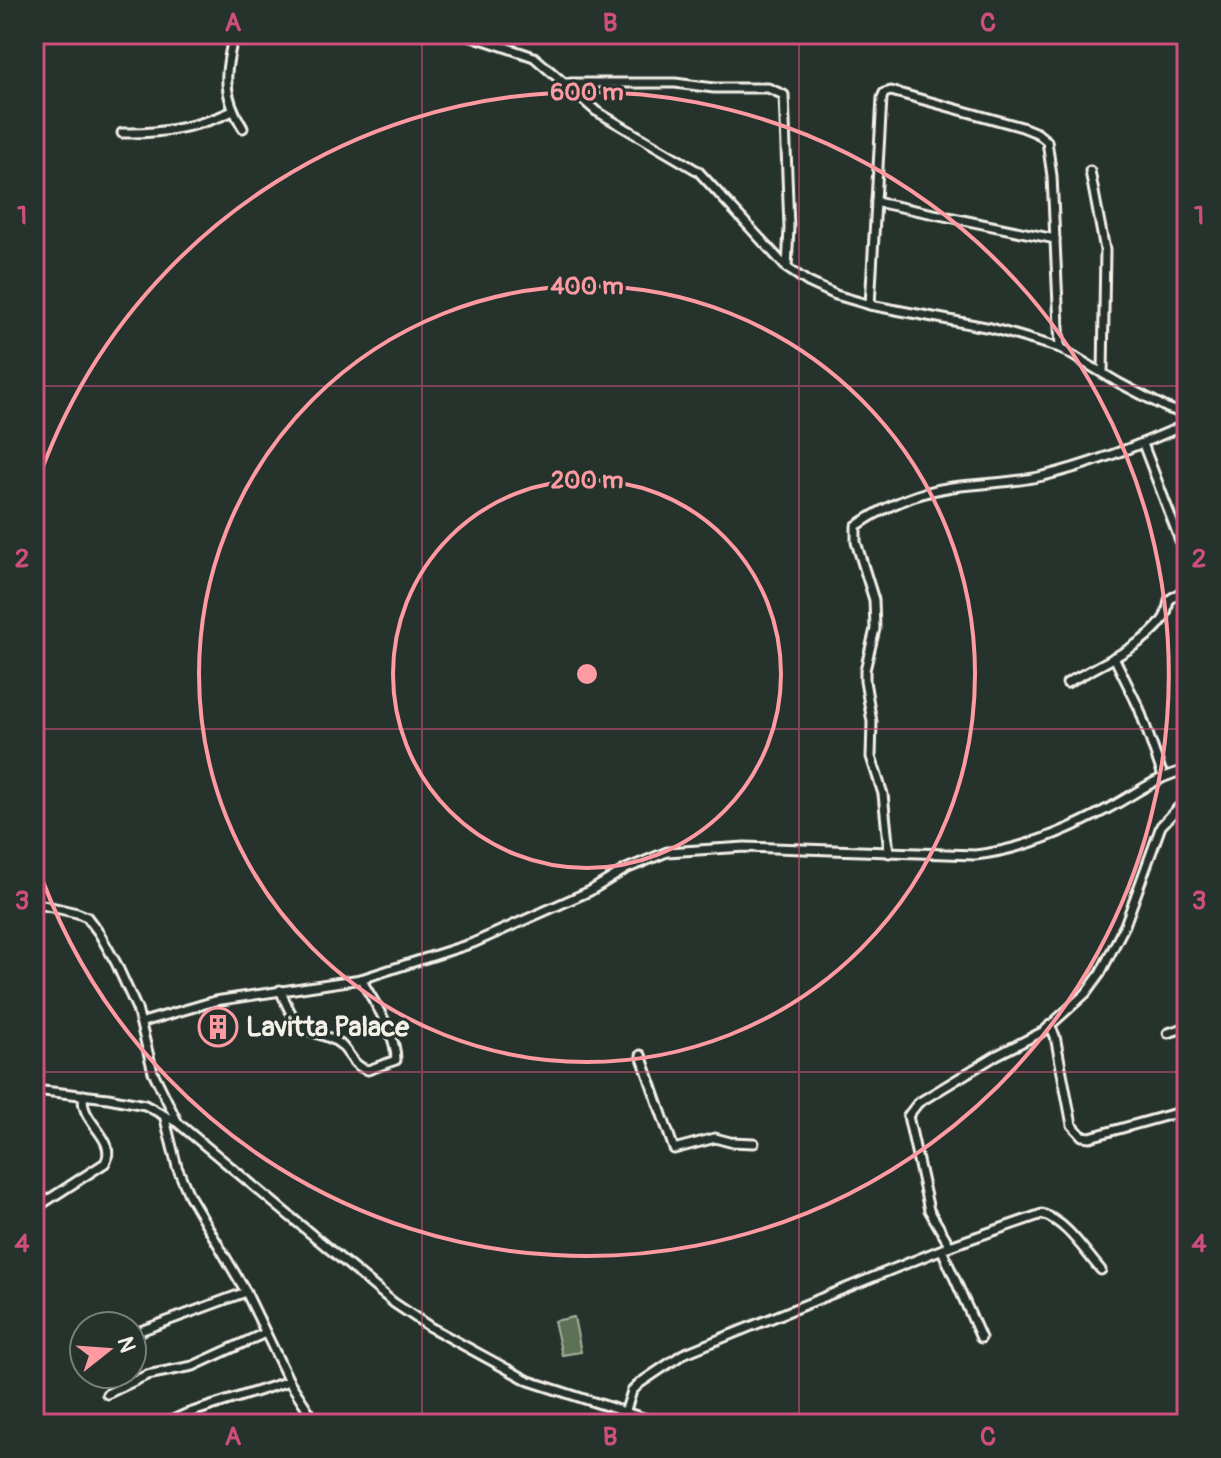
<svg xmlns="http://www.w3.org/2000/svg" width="1221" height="1458" font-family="Pangolin,sans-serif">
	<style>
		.green { fill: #5c7155; stroke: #a8b19e; stroke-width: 2 }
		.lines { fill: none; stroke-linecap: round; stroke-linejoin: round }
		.minor-casing { stroke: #f4f1e8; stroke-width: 13 }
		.minor { stroke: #26332d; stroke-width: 7 }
		.grid { fill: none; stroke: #ce4e7e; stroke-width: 2; stroke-opacity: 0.55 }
		.ring { fill: none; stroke: #ff9aa2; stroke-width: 4 }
		.labels { text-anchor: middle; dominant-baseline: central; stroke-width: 6; stroke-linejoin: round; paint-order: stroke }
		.poi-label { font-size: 28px; font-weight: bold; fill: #f4f1e8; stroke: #26332d; text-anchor: start }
		.centre { fill: #ff9aa2; stroke: #26332d; stroke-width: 4 }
		.ring-label { font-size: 24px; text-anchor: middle; font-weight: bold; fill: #ff9aa2; stroke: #26332d; stroke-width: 6; stroke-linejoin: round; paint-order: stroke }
		.neatline { fill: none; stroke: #ce4e7e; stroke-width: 3 }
		.grid-label { font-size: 26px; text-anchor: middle; font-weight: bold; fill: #ce4e7e }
	</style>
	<rect width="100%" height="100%" fill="#26332d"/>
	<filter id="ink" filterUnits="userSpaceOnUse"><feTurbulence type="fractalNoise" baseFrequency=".0125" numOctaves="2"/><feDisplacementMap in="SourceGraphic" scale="16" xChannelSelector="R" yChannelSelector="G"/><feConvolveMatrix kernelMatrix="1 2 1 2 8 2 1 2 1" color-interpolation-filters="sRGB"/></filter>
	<g filter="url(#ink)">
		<polygon class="green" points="574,1317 581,1352 562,1355 554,1321"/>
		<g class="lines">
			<defs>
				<g id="minor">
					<path d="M234,34c-9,39 -13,58 9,94"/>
					<polyline points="466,34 534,57 596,111 698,171 787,268 808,282 836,295 870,305 991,328 1060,348 1119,383 1167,408 1187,415"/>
					<polyline points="564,83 675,83 714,88 768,88 784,95 789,228 787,268"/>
					<path d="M122,133c39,1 74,-5 111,-22"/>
					<polyline points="1090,171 1105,250 1103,373"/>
					<polyline points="876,202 1055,239"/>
					<polyline points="870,305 882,98 884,93 891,91 1022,127 1037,133 1047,141 1052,176 1060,348"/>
					<polyline points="1143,444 1187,559"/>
					<polyline points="1114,657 1139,708 1163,776"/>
					<path d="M1067,683c28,-16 80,-38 97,-65 3,-6 4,-12 5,-18l18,-12"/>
					<path d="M889,853l-6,-59 -12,-37 1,-35 -7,-41v-11l10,-41 -1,-29 -18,-58v-16c28,-19 62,-34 96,-39 30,-4 61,-4 91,-11 50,-12 97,-31 144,-52"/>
					<polyline points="34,903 77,913 87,917 99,933 116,963 137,1009 153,1072 177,1121"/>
					<path d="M280,990c7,15 13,34 30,41 10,4 22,6 30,13 11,10 12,22 28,26l28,-10c0,-28 -22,-57 -35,-81"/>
					<path d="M143,1022l72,-21 146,-22 112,-36 117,-52 36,-22 41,-17 78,-5 230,8c47,-5 92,-24 134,-47 27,-14 48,-32 78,-38"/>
					<polyline points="1050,1025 1055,1036 1072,1125 1082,1136 1090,1137 1187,1110"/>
					<polyline points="1168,1033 1187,1027"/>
					<polyline points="641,1055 674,1149 715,1138 730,1142 754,1143"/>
					<polyline points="34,1090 108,1098 145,1105 178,1123 394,1303 430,1327 529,1381 662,1424"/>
					<polyline points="164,1115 177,1167 189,1195 246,1292 289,1381 317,1424"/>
					<path d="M34,1209l71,-46c14,-25 -28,-42 -21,-68"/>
					<polyline points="942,1250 981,1338"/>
					<path d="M1101,1270c-17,-19 -34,-48 -59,-56l-92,32 -21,-36 -21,-94 10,-13 79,-48 47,-24 42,-38 14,-19 25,-49 36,-99 17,-18 9,-5"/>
					<polyline points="132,1334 246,1292"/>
					<polyline points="107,1394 147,1375 193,1366 265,1333"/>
					<polyline points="625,1413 632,1391 640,1383 683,1354 950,1246"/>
					<polyline points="164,1424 186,1414 289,1381"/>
				</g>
			</defs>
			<use href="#minor" class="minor-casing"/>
			<use href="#minor" class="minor"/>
		</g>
	</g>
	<path class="grid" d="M422,34v1390M799,34v1390M34,386h1153M34,729h1153M34,1072h1153"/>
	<g class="ring">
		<circle cx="587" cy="674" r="194"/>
		<circle cx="587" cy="674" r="388"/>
		<path d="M35 489A582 582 0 1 1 35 859"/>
	</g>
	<defs>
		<symbol id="building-ring" viewBox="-11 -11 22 22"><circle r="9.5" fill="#26332d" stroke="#ff9aa2" stroke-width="1.5"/><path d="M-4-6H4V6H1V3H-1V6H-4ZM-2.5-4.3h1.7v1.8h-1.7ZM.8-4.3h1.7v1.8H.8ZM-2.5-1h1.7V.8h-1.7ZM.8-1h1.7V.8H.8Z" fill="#ff9aa2"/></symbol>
	</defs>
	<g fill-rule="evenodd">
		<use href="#building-ring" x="196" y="1005" width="44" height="44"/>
	</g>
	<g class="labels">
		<g class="poi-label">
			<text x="246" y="1027">Lavitta Palace</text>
		</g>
	</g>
	<circle cx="587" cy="674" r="12" class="centre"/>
	<g class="ring-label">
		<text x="587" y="100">600 m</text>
		<text x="587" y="294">400 m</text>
		<text x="587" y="488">200 m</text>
	</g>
	<rect width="1221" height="1458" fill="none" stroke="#26332d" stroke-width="88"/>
	<g transform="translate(108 1350) rotate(73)"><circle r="38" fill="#26332d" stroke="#787f78" stroke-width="2"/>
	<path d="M0-6L14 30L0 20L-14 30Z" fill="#ff9aa2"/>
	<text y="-12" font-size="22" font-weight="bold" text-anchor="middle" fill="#f4f1e8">N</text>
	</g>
	<rect x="44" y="44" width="1133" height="1370" class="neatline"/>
	<g class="grid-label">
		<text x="233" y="31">A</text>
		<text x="610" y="31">B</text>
		<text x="988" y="31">C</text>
		<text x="22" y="224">1</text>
		<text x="1199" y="224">1</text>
		<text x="22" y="567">2</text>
		<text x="1199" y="567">2</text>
		<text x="22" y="909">3</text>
		<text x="1199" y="909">3</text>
		<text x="22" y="1252">4</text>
		<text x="1199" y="1252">4</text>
		<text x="233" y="1445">A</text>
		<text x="610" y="1445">B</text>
		<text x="988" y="1445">C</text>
	</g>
</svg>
